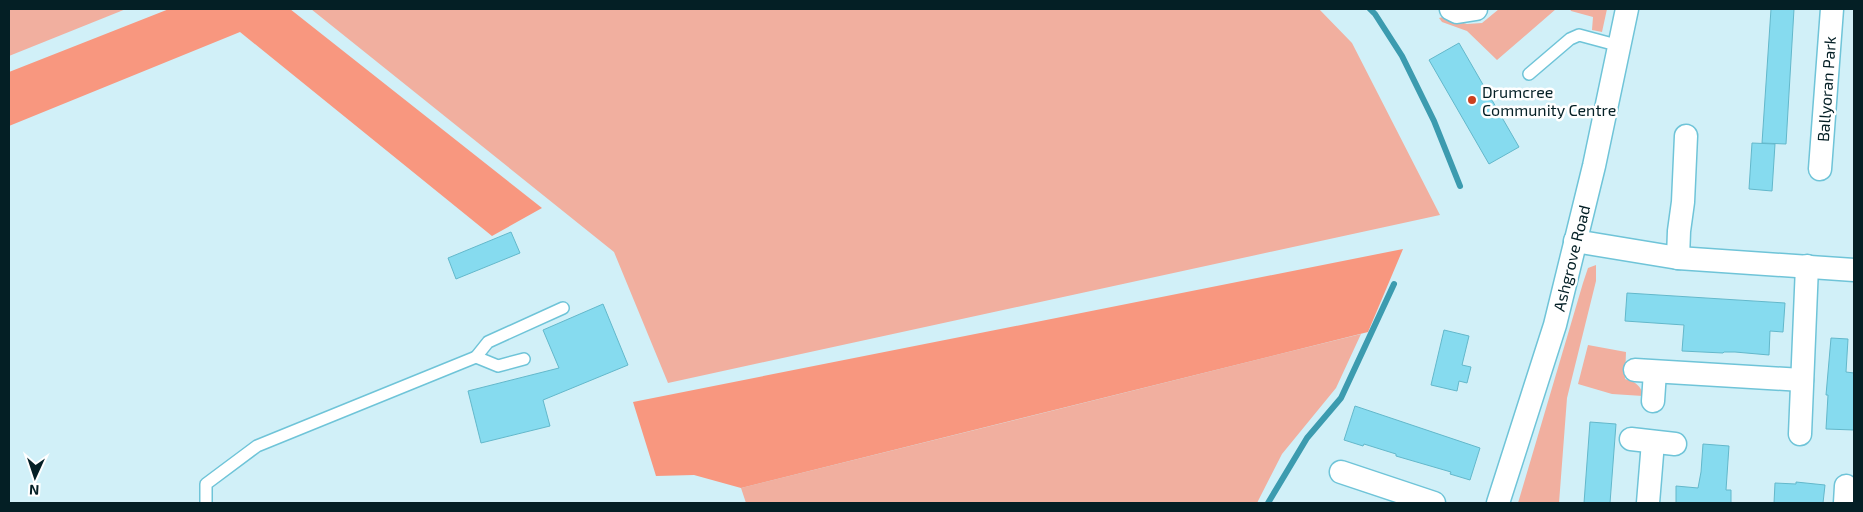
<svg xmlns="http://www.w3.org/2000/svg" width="1863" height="512" font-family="'Exo 2',sans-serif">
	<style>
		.green { fill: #f1af9f }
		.forest { fill: #f8977f }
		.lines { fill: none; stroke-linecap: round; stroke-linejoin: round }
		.stream { stroke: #3c9baf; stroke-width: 6 }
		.building { fill: #86dbef; stroke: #63b8cb }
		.service-casing { stroke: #6fc4d8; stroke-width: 14 }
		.minor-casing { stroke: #6fc4d8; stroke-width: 25 }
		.service { stroke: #fff; stroke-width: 11 }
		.minor { stroke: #fff; stroke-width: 22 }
		.poi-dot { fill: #cb4120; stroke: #fff; stroke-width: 2 }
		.labels { text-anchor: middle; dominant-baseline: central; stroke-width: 5; stroke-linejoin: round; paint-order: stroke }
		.street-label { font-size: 16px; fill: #041f25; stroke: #fff }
		.poi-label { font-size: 16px; fill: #041f25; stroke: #fff; text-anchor: start }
	</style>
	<rect width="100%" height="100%" fill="#d1f0f8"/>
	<g class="green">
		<polygon points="9,9 126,9 9,56"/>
		<polygon points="311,9 1319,9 1352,43 1440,215 668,383 614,252"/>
		<polygon points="1499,9 1556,9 1497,60 1467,31 1442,22 1439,18 1443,17 1467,24 1482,23"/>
		<polygon points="1570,9 1607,9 1602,32 1592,30 1593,17 1571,11"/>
		<polygon points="1596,265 1596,281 1567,398 1559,503 1518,503 1583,283 1588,268"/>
		<polygon points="1361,334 1336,388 1282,454 1257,503 746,503 741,488"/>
		<path d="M1588,345l38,7 -1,27c9,2 17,7 18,17l-31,-2 -34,-10z"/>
	</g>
	<g class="forest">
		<polygon points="169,9 290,9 542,208 492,236 240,32 9,126 9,72"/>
		<polygon points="1403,249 1368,332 741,488 694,475 656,476 633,402"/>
	</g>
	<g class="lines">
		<g class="stream">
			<polyline points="1370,9 1375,14 1402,56 1434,121 1460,186"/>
			<polyline points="1268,503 1307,438 1341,398 1394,284"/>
		</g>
	</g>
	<g class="building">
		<polygon points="1771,9 1794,9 1786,144 1762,143"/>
		<polygon points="1459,43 1519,147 1489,164 1429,60"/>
		<polygon points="1752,143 1775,144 1772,191 1749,189"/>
		<polygon points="511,232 520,253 456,279 448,258"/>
		<polygon points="1627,293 1785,303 1783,332 1770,331 1769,355 1735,352 1724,352 1723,353 1682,351 1684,325 1625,321"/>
		<polygon points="603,304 628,365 543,400 550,426 481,443 468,391 559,368 543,330"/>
		<polygon points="1444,330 1469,336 1462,365 1471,367 1467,383 1459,381 1457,391 1431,385"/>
		<polygon points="1831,338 1848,339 1846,372 1854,373 1854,430 1826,429 1828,395 1826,395"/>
		<polygon points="1355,406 1480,448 1470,480 1450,474 1451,472 1396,456 1396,454 1364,444 1363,446 1344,440"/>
		<polygon points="1590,422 1616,424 1610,503 1584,503"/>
		<polygon points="1703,444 1729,446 1726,490 1731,490 1731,503 1676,503 1676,486 1698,488 1701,472"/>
		<polygon points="1796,482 1825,485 1823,503 1774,503 1775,483 1796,484"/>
	</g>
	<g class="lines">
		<defs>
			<g id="service">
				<polyline points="1529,74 1570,39 1579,35 1620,46"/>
				<polyline points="476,357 488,342 563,308"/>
				<polyline points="206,503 206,484 257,446 476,357 498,366 524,359"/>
			</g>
			<g id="minor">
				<polyline points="1451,9 1457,12 1476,9"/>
				<polyline points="1820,169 1832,9"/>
				<polyline points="1575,241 1678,258 1854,270"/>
				<polyline points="1678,258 1679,231 1683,202 1686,136"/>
				<polyline points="1635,370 1802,380"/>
				<polyline points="1653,401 1655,372"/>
				<polyline points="1800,434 1807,266"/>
				<polyline points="1631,439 1675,444"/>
				<polyline points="1341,472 1434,503"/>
				<polyline points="1498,503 1555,325 1594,166 1627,9"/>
				<polyline points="1648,503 1653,442"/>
				<polyline points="1845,503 1846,486"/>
			</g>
		</defs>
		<use href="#service" class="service-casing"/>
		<use href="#minor" class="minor-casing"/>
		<use href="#service" class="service"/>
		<use href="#minor" class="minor"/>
	</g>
	<circle class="poi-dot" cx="1472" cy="100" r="5"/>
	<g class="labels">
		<g class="street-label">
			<text transform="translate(1826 89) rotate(-86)">Ballyoran Park</text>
			<text transform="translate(1571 258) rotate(-76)">Ashgrove Road</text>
		</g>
		<g class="poi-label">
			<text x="1482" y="91">Drumcree<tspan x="1482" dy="18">Community Centre</tspan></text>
		</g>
	</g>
	<rect width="1863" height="512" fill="none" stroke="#041f25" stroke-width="20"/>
	<g transform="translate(35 477) rotate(183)" stroke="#ffffff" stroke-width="4" paint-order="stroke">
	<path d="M0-4L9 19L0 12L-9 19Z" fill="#041f25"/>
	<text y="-8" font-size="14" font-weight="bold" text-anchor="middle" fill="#041f25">N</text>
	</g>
</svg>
